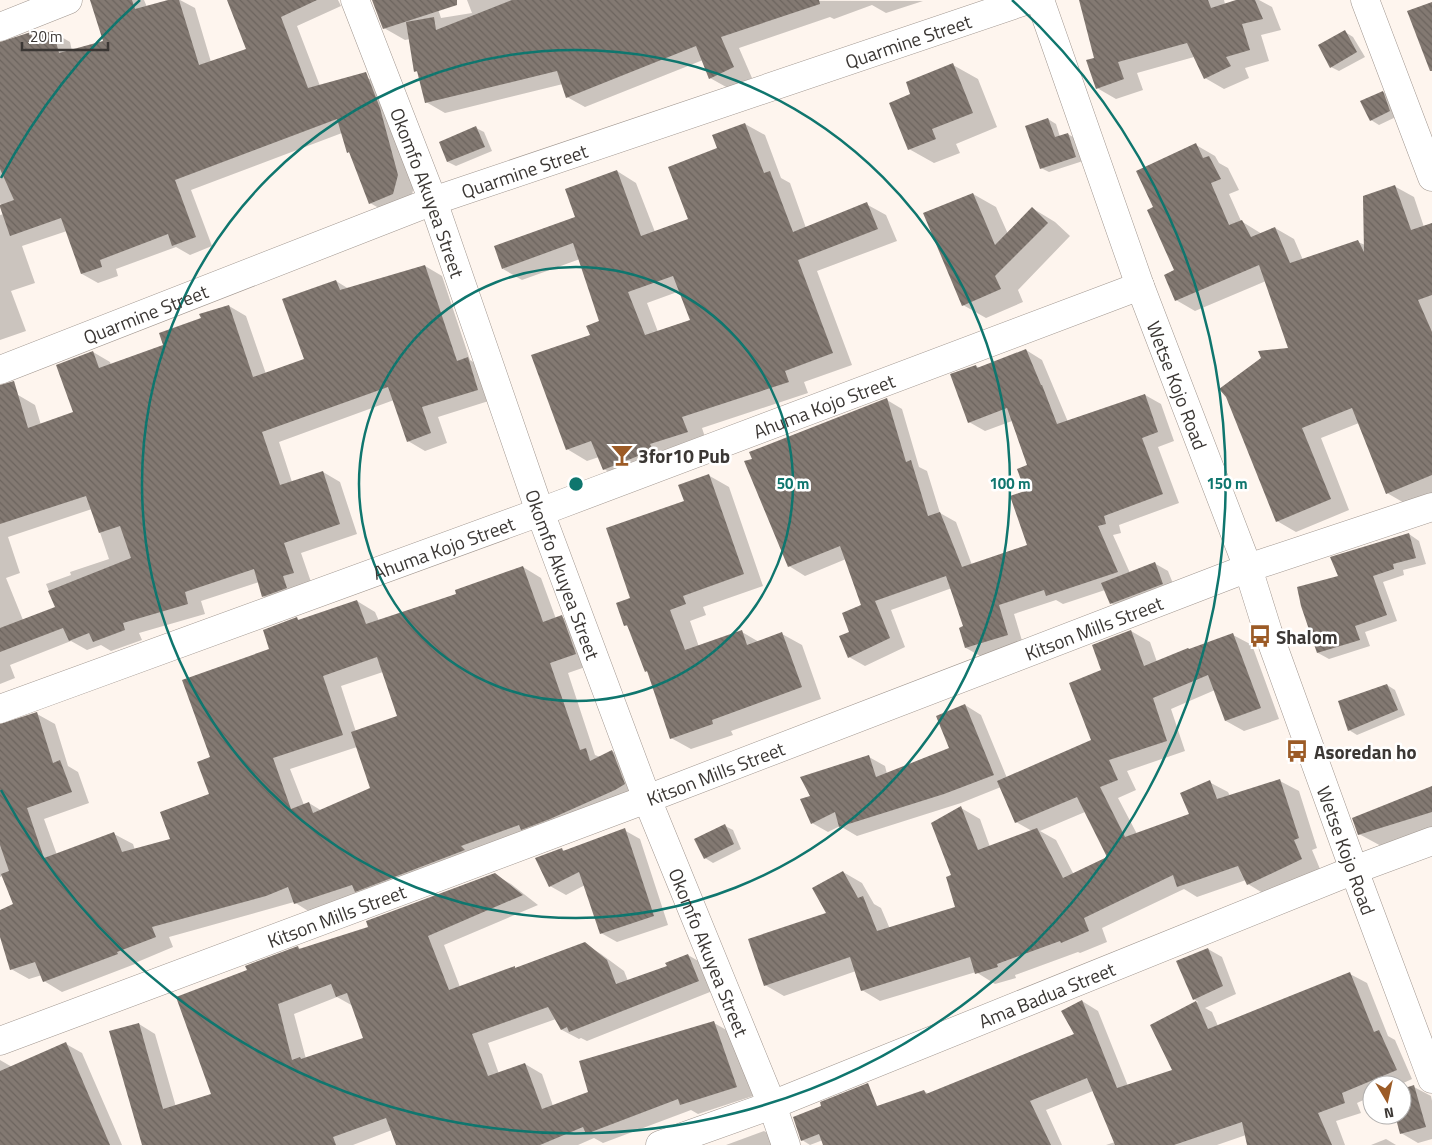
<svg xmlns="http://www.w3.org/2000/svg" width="1432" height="1145" font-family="'Titillium Web',sans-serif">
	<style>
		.shadow { fill: #0003; fill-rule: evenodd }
		.building { fill: url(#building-back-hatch); fill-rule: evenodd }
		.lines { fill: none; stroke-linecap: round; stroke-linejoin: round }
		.minor-casing { stroke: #a0968f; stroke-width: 29 }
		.minor { stroke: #fff; stroke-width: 28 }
		.ring { fill: none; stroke: #0f766e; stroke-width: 2.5 }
		.labels { text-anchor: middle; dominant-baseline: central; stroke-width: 5; stroke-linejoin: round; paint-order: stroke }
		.street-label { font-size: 19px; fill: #3b3734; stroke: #fff }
		.poi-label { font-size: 19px; font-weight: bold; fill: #3b3734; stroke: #fff; text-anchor: start }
		.centre { fill: #0f766e; stroke: #fff; stroke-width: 2.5 }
		.ring-label { font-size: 15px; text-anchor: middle; font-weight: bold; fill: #0f766e; stroke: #fff; stroke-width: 5; stroke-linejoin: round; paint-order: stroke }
	</style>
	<defs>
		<pattern id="building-back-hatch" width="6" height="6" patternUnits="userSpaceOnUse" patternTransform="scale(1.25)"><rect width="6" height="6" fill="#837972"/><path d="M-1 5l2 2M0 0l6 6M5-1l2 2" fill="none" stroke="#6c645e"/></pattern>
	</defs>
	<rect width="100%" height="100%" fill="#fef5ee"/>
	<g class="shadow">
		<polygon points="91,0 144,0 147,7 173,0 180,0 195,8 211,62 248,50 232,0 338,0 341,6 297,26 320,86 361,74 378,84 414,186 410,203 386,212 370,203 351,154 348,152 342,133 191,190 212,246 190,255 176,247 116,269 118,276 98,283 82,274 67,231 22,246 35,283 11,291 26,331 0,340 0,215 4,214 0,203 0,50 53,32 70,42 72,51 104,42"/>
		<polygon points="373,0 435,0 441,18 472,13 467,0 923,1 886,13 872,5 834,19 830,17 739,48 752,78 728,88 710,78 703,60 585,107 567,97 563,84 445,113 426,102 418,72 415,71 410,39 405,40 384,28"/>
		<polygon points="1081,0 1224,0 1225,4 1240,0 1259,0 1272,7 1281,30 1261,35 1269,61 1245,68 1249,78 1224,89 1205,78 1194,57 1137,73 1143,90 1116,99 1097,88 1096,58"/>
		<polygon points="1345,32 1353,37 1365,57 1339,71 1331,67"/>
		<polygon points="953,65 978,79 997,127 956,144 960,153 934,163 909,149 912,95"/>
		<polygon points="1383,92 1391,97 1398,116 1379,125 1371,120"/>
		<polygon points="1048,119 1056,124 1060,137 1068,134 1076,139 1083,161 1049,172 1041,168"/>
		<path d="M745,124l20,11 16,43 9,5 16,45 60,-24 20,11 11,26 -80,30 35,94 -48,17 4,11 -106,35 5,15 -83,38 -20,-12 -5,-12 -12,4 -20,-12 24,-113 10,-14 -21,-63 -58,21 -19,-11 74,-52 40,-46 19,12 19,49 34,-12 30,-71zM680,291l11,29 -33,12 -11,-29z"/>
		<polygon points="476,128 484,132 492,151 456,166 448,162 440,143"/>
		<polygon points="1196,145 1215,156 1219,163 1228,168 1239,190 1229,194 1241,221 1262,234 1275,228 1294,239 1303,260 1358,242 1365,245 1394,186 1414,197 1424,227 1432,224 1432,493 1406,504 1387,493 1359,423 1321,438 1349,510 1296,532 1277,521 1290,349 1266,281 1195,311 1176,300 1175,271 1155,208"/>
		<polygon points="973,194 996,207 1008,234 1032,208 1055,222 1070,236 1018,290 1023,302 986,318 963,305"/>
		<path d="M425,266l17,10 28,84 15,9 10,30 -57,18 9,26 -22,8 -17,-10 -14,-41 -115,42 13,40 31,-10 17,10 17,52 -56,19 10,29 -30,24 -18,-10 -4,-14 -58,19 4,13 -66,19 3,7 -31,11 -10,-6 -14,5 -16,-9 -61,24 5,13 -15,6v-283l18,-6 17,10 6,20 34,-12 18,-61 17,10 1,3 54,-19 37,-27 27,-13 17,10 20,58 39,-14 31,-79 13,8zM92,509l17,50 -39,13 1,3 -25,9 10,24 -33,12 -17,-42 14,-5 -12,-36z"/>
		<polygon points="1026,350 1042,360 1068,422 1145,395 1161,404 1174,441 1158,447 1179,503 1119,525 1121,533 1113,535 1130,573 1154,563 1168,571 1176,591 1125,611 1111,603 1105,590 1063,604 1056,600 1014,614 1023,644 982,657 966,648 960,628 965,627 952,588 891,610 905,647 865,666 849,657 851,633 862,606 846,559 805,576 789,566 887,400 902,409 919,467 927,471 940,513 956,522 972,565 1029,546 1027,491 1028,466 1012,421 985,431 969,422 976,366 980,368"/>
		<polygon points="708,475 729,487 763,586 703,607 706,615 690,621 699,647 742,632 759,642 782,634 802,645 821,699 731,731 733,735 691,749 671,738 649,673 646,671 630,628 625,625 632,599 686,502"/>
		<polygon points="1409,534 1419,541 1426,564 1403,570 1404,575 1383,582 1397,621 1365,632 1370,646 1329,659 1318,653 1339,577"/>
		<path d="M523,567l18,11 15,41 6,-2 18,10 14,37 -26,9 27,82 5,2 12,-6 18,11 13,33 -330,119 -19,-12 -125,35 4,10 -38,16v1l-73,28 -18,-11 -2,-6 -13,4 -18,-10 -11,-47v-11l14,-7 -12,-28 -2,1v-144l37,-19 18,10 13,42 10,6 11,31 -45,16 13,36 57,-21 19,10 2,6 37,-10 39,-45 1,-37 59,-109 26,-30 4,2 56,-20 18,11 4,9 78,-27zM383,672l15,44 -42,16 -15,-46zM357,747l15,42 -50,22 -13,-8 -5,2 -14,-36z"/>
		<path d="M1131,631l19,11 7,20 76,-27 19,10 27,74 -35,12 -18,-10 -11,-31 -44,19 14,42 -58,20 9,19 -18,8 19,36 54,-20 18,-32 19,10 2,4 50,-15 19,10 18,57 -5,2 8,19 -54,26 -18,-11 -2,-4 -49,17 -13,-8 -82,39 5,14 -27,11 -2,-1 -63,23 1,3 -21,6 -19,-12 -96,29 -18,-11 -6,-19 -72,25 -19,-11 62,-72 16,-41 19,11 12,21 7,4 9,21 66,-21 5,-100 19,11 10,28 42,-16 -16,-9 -15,-35 -40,16 -104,33 -17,-10 -12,6 -16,-9v-26l57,-40 16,9 2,8 64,-25 14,-44 16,10 26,63 86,-37 9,-70zM1085,812l24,46 -35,17 -18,-35 -16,-9z"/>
		<polygon points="1387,685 1395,690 1405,715 1357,735 1349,730"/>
		<polygon points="1432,787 1432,832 1383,847 1359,834"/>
		<polygon points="725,826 733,830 741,849 713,863 705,858"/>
		<polygon points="624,830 640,839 668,925 617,942 601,933 585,885 566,895 550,886 561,849 565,851"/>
		<path d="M494,874l17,10 27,21 -94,40 16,42 54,-20 3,2 68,-25 16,10 23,17 4,10 40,-14 20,-12 17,10 10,25 -128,51 -6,-3 -2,1 -17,-9 -6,-11 -68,24 11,31 26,-10 17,10 11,32 37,-14 124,-69 16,9 23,64 -55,18 -7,-4 -88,33 -9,-5 -16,7h-180l-6,-15 -39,15h-209l-5,-121 16,10 21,73 36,-12 36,-125 50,-22 3,1 69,-21zM337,997l16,9 11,33 -58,20 -12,-45z"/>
		<polygon points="1208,949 1222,957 1236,994 1205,1008 1212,1012 1218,1026 1350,974 1367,983 1388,1036 1395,1040 1412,1079 1399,1085 1372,1085 1372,1096 1357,1103 1361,1113 1336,1121 1345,1145 1248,1145 1246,1135 1217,1145 1106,1145 1115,1142 1093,1091 1046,1110 1062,1145 882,1145 924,1091 929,1094 1076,1035 1082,1001 1098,1011 1128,1086 1174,1070 1151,1025 1198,1002 1194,999"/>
		<polygon points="66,1044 82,1053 122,1145 0,1145 0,1060 12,1067"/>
		<polygon points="1414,1087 1431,1096 1432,1101 1432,1139 1418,1143 1401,1133 1396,1115 1402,1115 1402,1090"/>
		<polygon points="794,1118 841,1133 810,1145 802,1140"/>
		<polygon points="764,1131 780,1140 782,1145 726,1145"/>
		<polygon points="1386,1139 1396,1145 1371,1145"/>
	</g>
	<g class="building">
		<polygon points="90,0 132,0 135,9 168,0 179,0 199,65 246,49 227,0 317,0 281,17 308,88 366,72 380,108 398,175 393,194 369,204 349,152 347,153 337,119 175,180 196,237 172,246 168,234 100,260 102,267 81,274 61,218 10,236 0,207 0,205 14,200 0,169 0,42 31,32 32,36 53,31 59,53 103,41"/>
		<polygon points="372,0 457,0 457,5 383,29"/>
		<polygon points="512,0 819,0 820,4 721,37 734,67 709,79 696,46 566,98 557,71 425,103 417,71 414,72 406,22 434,17 436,30"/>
		<polygon points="1079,0 1208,0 1211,8 1236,0 1255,0 1263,19 1242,24 1250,50 1226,57 1231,66 1204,79 1187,43 1118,62 1124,79 1096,89 1086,60 1094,58"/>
		<polygon points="1432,2 1432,71 1430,71 1407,11"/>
		<polygon points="1345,30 1357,52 1330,68 1318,45"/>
		<polygon points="953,63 973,113 932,129 936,139 908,150 889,103 910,94 906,82"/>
		<polygon points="1383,91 1390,111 1370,121 1360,101"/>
		<polygon points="1048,118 1055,137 1068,133 1076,157 1040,169 1025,126"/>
		<path d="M745,123l19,50 6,-2 23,61 74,-30 11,27 -80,31 35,93 -48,18 4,11 -107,35 6,15 -38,12 3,6 -50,20 -12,-29 -25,9 -35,-95 59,-20 -4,-9 13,-5 -26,-78 -71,26 -8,-23 81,-29 -10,-28 52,-19 24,66 47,-17 -20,-52 49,-19 -5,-13zM673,276l17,44 -45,15 -17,-43z"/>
		<polygon points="476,126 485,147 447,162 439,142"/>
		<polygon points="1196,143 1203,158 1209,156 1221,179 1211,183 1229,225 1242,220 1251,237 1275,227 1290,263 1358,240 1364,252 1363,196 1395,185 1411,230 1432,223 1432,295 1418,300 1432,332 1432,475 1386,494 1352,408 1302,428 1331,499 1276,522 1226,397 1219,389 1261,358 1258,351 1288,348 1259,265 1175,301 1164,275 1174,270 1147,210 1153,207 1136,171"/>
		<polygon points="973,193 995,245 1032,207 1048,223 995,276 1001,289 962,306 923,213"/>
		<polygon points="425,265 457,361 468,357 478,390 422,407 431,433 407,442 388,387 262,432 280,485 323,471 340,524 284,543 294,573 283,576 287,588 262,597 254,569 185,592 188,604 123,623 125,630 93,642 89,633 69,641 63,628 0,652 0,628 55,607 48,591 131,558 120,526 99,533 86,496 0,524 0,385 14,381 28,428 73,412 56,365 93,351 99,368 163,345 159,333 201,318 199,314 229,305 253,377 304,359 282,299 336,280 340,290"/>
		<polygon points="1026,349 1041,385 1042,385 1057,424 1145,394 1158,432 1142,438 1163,494 1104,516 1106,524 1098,526 1118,572 1046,596 1044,590 999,605 1008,635 965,648 959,628 963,626 946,576 875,601 890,638 848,658 839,636 849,632 842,613 861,605 840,546 788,567 744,461 752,459 749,452 887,398 906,462 911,460 928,516 940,512 962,567 1027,545 1010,496 1025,491 1017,469 1027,465 1007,408 968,423 950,374 976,365 977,368"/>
		<polygon points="709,474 744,574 683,596 686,604 670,610 685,650 742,630 747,645 782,632 802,687 712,720 713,724 670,739 647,671 645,672 627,625 624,626 616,603 630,598 606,528 684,501 678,485"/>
		<polygon points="1409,533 1416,558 1393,564 1394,569 1373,576 1387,615 1355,626 1360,640 1317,653 1301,606 1297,587 1338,576 1330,557"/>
		<polygon points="1155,562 1163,584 1110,604 1101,583"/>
		<path d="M523,566l20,56 19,-7 14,39 -26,9 30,87 6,-2 4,13 22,-11 13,34 -10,6 -65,29 -29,11 -2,-5 -58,21 4,4 -110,42 -3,-7 -58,19 -6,-17 -22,9 -114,31 4,10 -39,15 1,2 -75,28 -8,-20 -25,8 -10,-33v-27l13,-6 -12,-30 8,-3 -9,-26v-121l37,-12 16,51 7,-3 12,32 -45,16 17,50 70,-26 8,20 48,-13 -10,-27 49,-18 -12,-32 13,-5 -28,-77 87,-31 -6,-19 34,-13 1,3 59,-20 9,24 90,-30 -1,-4zM377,657l20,59 -46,16 19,56 -57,25 -4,-11 -18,7 -18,-51 70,-23 -20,-59z"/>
		<polygon points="1131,630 1144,666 1188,648 1189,649 1233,633 1261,708 1225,721 1208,675 1153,698 1167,741 1109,760 1118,780 1100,787 1125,837 1189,814 1180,793 1210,780 1217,799 1280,779 1299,838 1294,840 1302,859 1247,885 1238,866 1177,887 1173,875 1084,918 1089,931 1061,943 1060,941 997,964 998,967 975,974 970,957 861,991 850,957 764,986 748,939 826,913 812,888 843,871 858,898 863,896 877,931 955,907 946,877 951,875 931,823 961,806 978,850 1037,828 1063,878 1107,857 1077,797 1015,823 997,781 1091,740 1069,683 1101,670 1092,645"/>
		<polygon points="1387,684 1398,710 1348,731 1338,701"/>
		<polygon points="965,704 994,775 944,794 839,827 835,812 811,824 800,799 810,796 800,777 869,755 876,777 949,748 936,716"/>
		<polygon points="1432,786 1432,812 1358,835 1352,818"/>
		<polygon points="725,824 734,844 704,859 694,839"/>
		<polygon points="625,828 654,916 600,934 579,872 549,887 535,858 562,848 563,851"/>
		<path d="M495,873l28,22 -95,41 21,54 66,-24v2l70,-26 22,18 9,24 51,-18 -2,-3 23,-9 11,27 -130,51 -2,-5 -6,3 -13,-23 -76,27 16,42 37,-13 17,46 46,-17 -9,-31 135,-40 23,66 -57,18 -2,-6 -92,35 -3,-7 -43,18h-144l-10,-27 -53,19 3,8h-194l-33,-114 30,-8 24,86 48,-15 -35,-97 71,-27 -2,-4 53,-20 1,3 69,-22 -2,-6zM331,984l5,13 11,-4 16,45 -62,21 -1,-2 -8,3 -14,-56z"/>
		<polygon points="1208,948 1223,986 1193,1000 1176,961"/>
		<polygon points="1350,972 1374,1032 1379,1030 1397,1070 1342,1093 1345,1103 1318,1113 1332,1145 1247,1145 1242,1122 1174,1145 1115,1145 1087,1078 1030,1101 1051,1145 823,1145 819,1134 801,1141 793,1117 821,1106 820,1102 868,1083 877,1106 924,1090 926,1094 1074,1034 1061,1011 1082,1000 1117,1088 1172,1070 1150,1025 1196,1001 1208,1029"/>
		<polygon points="66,1042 110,1145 0,1145 0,1071"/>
		<polygon points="1414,1085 1426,1127 1400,1134 1395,1115 1402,1115 1402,1089"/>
	</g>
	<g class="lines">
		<defs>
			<g id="minor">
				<path id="s1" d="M355,0l78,201 107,311 107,287 125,306 14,40"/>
				<path id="s2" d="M1040,0l100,286 108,282 20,64 86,238 78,209"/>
				<polyline points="1365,0 1432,177"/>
				<polyline points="0,27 68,0"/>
				<path id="s3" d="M0,370l433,-169 595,-201"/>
				<path id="s4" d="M0,709l540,-197 600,-226"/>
				<path id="s5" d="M0,1041l647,-242 601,-231 184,-61"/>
				<path id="s6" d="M660,1145l112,-40 582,-235 78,-29"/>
			</g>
		</defs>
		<use href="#minor" class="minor-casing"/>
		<use href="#minor" class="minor"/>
	</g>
	<g class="ring">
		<circle cx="576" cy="484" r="217"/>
		<circle cx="576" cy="484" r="434"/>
		<path d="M1 178A651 651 0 0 1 140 0M1012 0A651 651 0 1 1 1 790"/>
	</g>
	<defs>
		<symbol id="bar-bare" viewBox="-9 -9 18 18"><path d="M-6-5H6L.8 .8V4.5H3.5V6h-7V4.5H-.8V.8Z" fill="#9c5b26" stroke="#fff" stroke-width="2.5" paint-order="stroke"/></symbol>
		<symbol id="bus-bare" viewBox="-9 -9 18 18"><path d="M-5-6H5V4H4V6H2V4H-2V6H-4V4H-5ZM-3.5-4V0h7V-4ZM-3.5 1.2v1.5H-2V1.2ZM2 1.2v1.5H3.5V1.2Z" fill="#9c5b26" stroke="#fff" stroke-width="2.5" paint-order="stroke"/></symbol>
	</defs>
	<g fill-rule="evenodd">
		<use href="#bar-bare" x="606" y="439" width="32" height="32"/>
		<use href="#bus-bare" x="1244" y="620" width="32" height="32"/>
		<use href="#bus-bare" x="1281" y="735" width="32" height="32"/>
	</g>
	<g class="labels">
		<g class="street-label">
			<text stroke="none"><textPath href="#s3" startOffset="966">Quarmine Street</textPath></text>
			<text stroke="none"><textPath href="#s3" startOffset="561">Quarmine Street</textPath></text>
			<text stroke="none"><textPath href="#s1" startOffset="206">Okomfo Akuyea Street</textPath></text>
			<text stroke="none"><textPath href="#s3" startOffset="156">Quarmine Street</textPath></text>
			<text stroke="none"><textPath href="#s2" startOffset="409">Wetse Kojo Road</textPath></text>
			<text stroke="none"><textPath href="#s4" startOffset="878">Ahuma Kojo Street</textPath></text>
			<text stroke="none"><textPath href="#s4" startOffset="472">Ahuma Kojo Street</textPath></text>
			<text stroke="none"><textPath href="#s1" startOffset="611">Okomfo Akuyea Street</textPath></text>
			<text stroke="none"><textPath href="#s5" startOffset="1169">Kitson Mills Street</textPath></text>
			<text stroke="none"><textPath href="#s5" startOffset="764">Kitson Mills Street</textPath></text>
			<text stroke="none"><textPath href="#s2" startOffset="904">Wetse Kojo Road</textPath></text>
			<text stroke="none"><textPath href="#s5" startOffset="359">Kitson Mills Street</textPath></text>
			<text stroke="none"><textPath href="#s1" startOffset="1016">Okomfo Akuyea Street</textPath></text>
			<text stroke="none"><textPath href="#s6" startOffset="415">Ama Badua Street</textPath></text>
		</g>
		<g class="poi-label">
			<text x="638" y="455">3for10 Pub</text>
			<text x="1276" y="636">Shalom</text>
			<text x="1314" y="751">Asoredan ho</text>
		</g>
	</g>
	<circle cx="576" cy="484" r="8" class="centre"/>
	<g class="ring-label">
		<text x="793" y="489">50 m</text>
		<text x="1010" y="489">100 m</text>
		<text x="1227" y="489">150 m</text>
	</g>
	<g transform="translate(1387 1100) rotate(171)"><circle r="24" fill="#ffffff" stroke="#b1afae"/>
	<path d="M0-4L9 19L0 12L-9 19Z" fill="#9c5b26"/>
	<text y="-8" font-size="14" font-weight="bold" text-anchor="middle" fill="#3b3734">N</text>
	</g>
	<path d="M22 42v8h86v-8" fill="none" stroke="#3b3734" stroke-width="2.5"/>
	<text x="30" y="42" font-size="15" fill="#3b3734" stroke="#ffffff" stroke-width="4" paint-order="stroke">20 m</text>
</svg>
